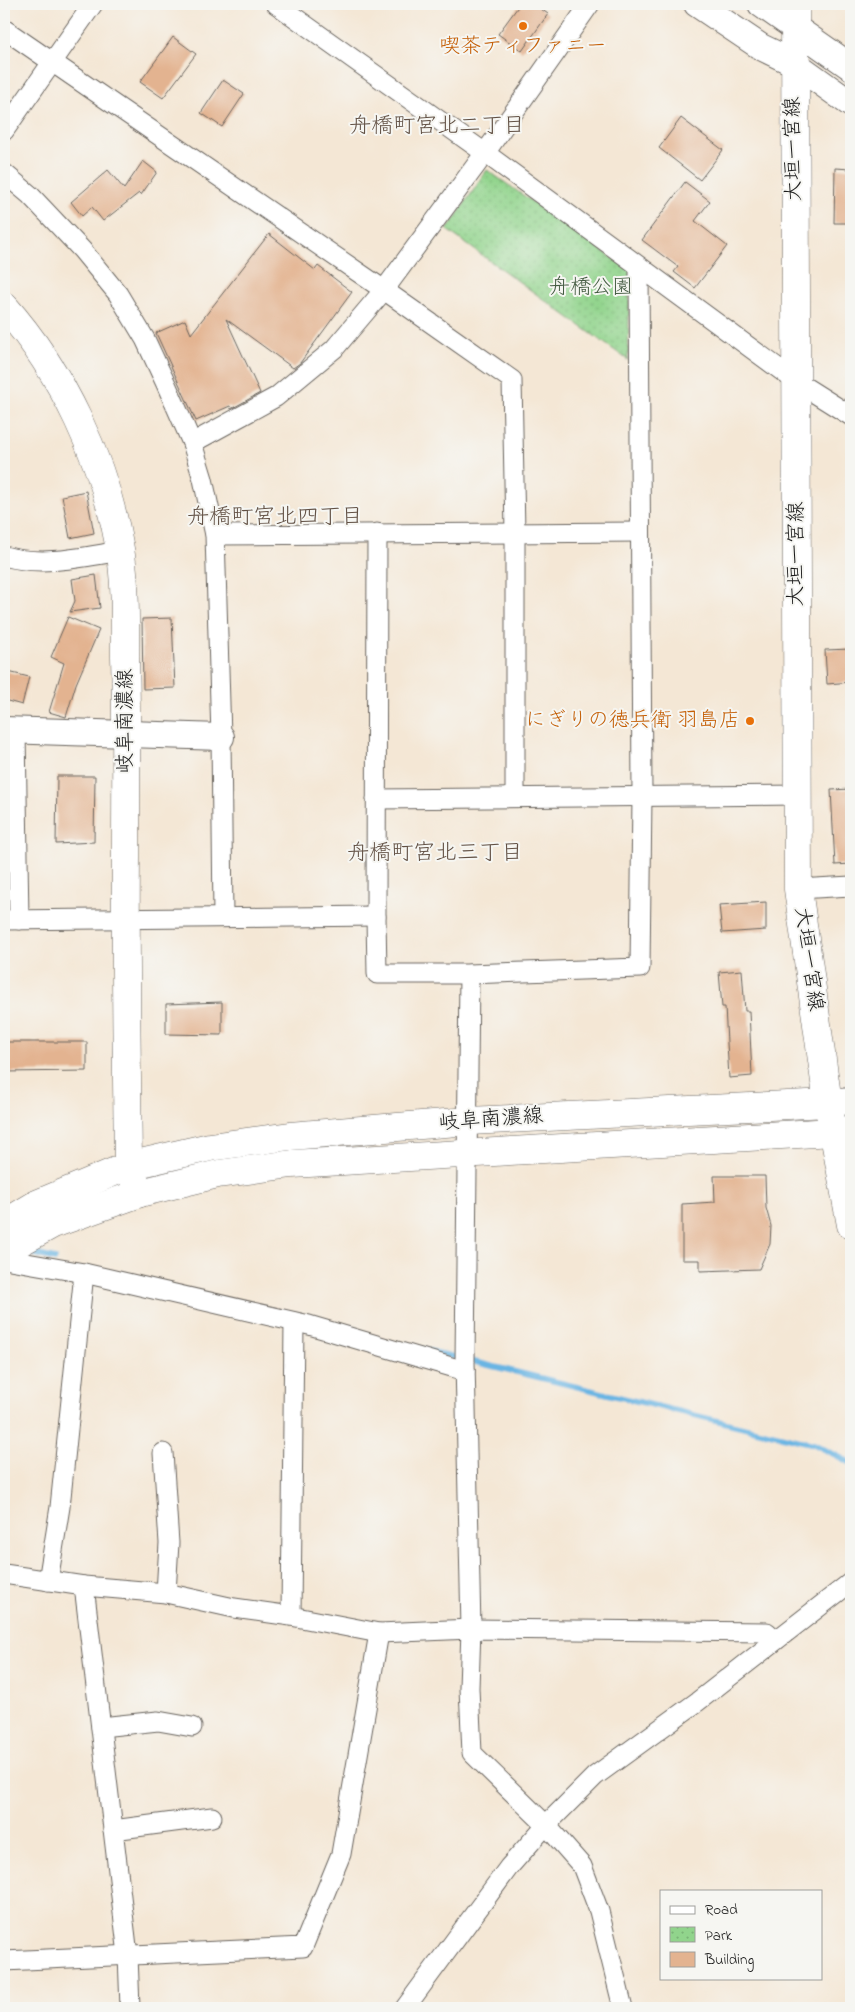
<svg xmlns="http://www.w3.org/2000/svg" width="855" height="2012" font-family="'Indie Flower','Klee One',sans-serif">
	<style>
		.park { fill: url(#park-dots); stroke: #567854 }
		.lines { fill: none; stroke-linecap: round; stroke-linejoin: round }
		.stream { stroke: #6ab5e3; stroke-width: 5.5 }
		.building { fill: #e3b390 }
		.street-casing { stroke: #68635d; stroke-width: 21 }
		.secondary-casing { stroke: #68635d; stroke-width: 28 }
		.primary-casing { stroke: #68635d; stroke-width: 29 }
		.street { stroke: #fff; stroke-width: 19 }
		.secondary { stroke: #fff; stroke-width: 26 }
		.primary { stroke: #fff; stroke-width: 28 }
		.food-dot { fill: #e8710a; stroke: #f6f6f2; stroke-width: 2 }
		.labels { text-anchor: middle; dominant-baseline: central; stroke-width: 4; stroke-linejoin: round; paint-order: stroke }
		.food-label { font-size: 21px; fill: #c56008; stroke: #f6f6f2 }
		.street-label { font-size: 21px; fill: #1c1c1c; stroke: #f6f6f2 }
		.park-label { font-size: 21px; fill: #455c43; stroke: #f6f6f2 }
		.neighbourhood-label { font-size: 22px; fill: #625145; stroke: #f6f6f2 }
	</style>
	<defs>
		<pattern id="park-dots" width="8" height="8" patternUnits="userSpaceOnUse" patternTransform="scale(1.25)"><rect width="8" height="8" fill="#91d48c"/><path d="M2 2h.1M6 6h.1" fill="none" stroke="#7cb578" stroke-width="1.8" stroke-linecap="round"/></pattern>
	</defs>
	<rect width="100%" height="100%" fill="#f6f6f2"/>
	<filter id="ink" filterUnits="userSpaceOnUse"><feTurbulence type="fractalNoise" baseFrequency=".02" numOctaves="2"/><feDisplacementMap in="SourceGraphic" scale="10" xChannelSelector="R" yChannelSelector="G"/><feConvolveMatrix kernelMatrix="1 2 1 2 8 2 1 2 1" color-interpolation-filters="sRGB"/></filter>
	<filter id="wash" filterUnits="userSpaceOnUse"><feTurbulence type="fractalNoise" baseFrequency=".0096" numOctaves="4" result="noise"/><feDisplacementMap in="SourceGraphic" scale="20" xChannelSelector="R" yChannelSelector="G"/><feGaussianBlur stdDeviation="1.12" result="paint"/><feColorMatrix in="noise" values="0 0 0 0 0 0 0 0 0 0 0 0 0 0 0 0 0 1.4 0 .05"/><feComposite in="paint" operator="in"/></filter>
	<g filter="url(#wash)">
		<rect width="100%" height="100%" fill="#f4e7d5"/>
		<polygon class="park" points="487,170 630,270 628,360 447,230"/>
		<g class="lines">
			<g class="stream">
				<polyline points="23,1251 55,1259"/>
				<polyline points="421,1349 814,1444 851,1463"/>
			</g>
		</g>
		<g id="blocks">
			<g class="building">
				<polygon points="520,4 534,4 548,14 522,51 498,34"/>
				<polygon points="173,37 196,54 163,98 140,82"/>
				<polygon points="223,80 244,94 222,127 201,113"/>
				<polygon points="681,118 723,150 700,180 659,148"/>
				<polygon points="143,161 157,172 141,195 139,193 103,221 92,207 82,216 71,202 108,170 124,189"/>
				<polygon points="835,168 851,169 851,223 834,223"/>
				<polygon points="685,182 710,201 695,221 727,246 695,288 674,272 678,267 642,240"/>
				<polygon points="269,234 315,270 318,266 352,292 300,363 293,368 226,319 260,393 231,409 230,406 196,421 156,333 185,320 191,334"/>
				<polygon points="86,491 94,533 70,538 62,496"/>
				<polygon points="96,575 100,608 70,612 75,601 72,579"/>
				<polygon points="68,617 99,630 76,684 66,717 49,712 64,663 51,657"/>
				<polygon points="172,618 175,688 143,689 142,619"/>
				<polygon points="851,649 851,682 827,684 825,650"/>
				<polygon points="4,671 29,677 22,705 4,700"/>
				<polygon points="57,776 95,776 94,842 56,844"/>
				<polygon points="851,789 851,813 849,813 851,864 835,865 831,790"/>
				<polygon points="766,902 766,930 722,933 719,905"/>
				<polygon points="742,970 745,1011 749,1011 752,1076 729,1078 725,1007 722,1007 719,972"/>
				<polygon points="222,1002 222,1035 166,1034 166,1004"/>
				<polygon points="4,1042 87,1042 87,1071 4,1072"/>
				<polygon points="714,1176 765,1176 766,1208 771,1226 770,1244 759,1269 700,1271 700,1260 682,1260 682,1204 715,1202"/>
			</g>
		</g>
	</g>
	<g filter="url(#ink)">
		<use href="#blocks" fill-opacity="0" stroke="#68635d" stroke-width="1"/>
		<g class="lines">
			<defs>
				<g id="street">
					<polyline points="276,4 485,153 797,382 851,416"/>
					<polyline points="4,29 384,290 512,380 515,532 515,797"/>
					<polyline points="4,131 93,4"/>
					<polyline points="4,173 30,195 82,250 118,294 145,339 166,384 192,443 203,479 215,535 221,737 223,917"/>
					<polyline points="192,443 276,397 334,349 384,290 485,153 590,4"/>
					<polyline points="377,533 376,916 377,974 469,974 640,968 642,796 639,267"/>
					<polyline points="215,535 640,532"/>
					<path d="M4,556c39,11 78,1 117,-5"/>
					<polyline points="16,732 19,920"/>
					<polyline points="376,799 797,795"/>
					<polyline points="798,889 851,886"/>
					<polyline points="4,920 376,916"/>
					<polyline points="469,974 465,1362 471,1629 469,1688 472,1753 546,1825 582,1866 599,1911 623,2008"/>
					<polyline points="4,1259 84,1273 309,1325 465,1371"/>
					<polyline points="163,1453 169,1543 166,1593"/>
					<polyline points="4,1574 84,1586 166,1593 234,1608 291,1616 379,1633 471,1629 767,1632 776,1640"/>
					<polyline points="48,1581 60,1507 84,1273"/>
					<polyline points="84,1586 128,1955 130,2008"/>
					<polyline points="291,1616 294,1322"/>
					<polyline points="101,1727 158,1721 192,1727"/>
					<polyline points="113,1830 212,1817"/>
					<polyline points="4,1961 303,1947 341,1854 379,1633"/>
					<polyline points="405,2008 509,1867 546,1825 595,1776 697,1702 851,1582"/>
				</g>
				<g id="secondary">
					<polyline points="697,4 761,47 794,63 851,104"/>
					<polyline points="761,4 851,67"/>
					<polyline points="4,730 221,737"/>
					<polyline points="828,1103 851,1101"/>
				</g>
				<g id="primary">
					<polyline points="795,4 798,889 828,1103 851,1225"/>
					<path d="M4,306c58,65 101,157 116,243 6,35 5,72 5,107 2,67 1,134 1,202 -1,102 1,205 2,308l12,27"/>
					<polyline points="4,1224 37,1204 128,1166 210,1147 290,1136 469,1121 828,1103"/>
					<polyline points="4,1251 53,1224 140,1193 218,1174 292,1164 833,1132"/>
				</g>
			</defs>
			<use href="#street" class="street-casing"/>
			<use href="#secondary" class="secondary-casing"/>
			<use href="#primary" class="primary-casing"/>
			<use href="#street" class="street"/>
			<use href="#secondary" class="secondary"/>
			<use href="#primary" class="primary"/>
		</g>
	</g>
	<g class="food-dot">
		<circle cx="523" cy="26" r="5"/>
		<circle cx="750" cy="721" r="5"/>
	</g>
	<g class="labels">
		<g class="food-label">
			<text x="523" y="47">喫茶ティファニー</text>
			<text x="740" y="721" text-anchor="end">にぎりの徳兵衛 羽島店</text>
		</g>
		<g class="street-label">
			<text transform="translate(794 149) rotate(-91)">大垣一宮線</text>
			<text transform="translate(797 554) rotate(-90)">大垣一宮線</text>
			<text transform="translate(126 721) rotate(-90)">岐阜南濃線</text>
			<text transform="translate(808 959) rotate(82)">大垣一宮線</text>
			<text transform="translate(491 1120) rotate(-4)">岐阜南濃線</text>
		</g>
		<g class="park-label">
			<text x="591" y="288">舟橋公園</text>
		</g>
		<g class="neighbourhood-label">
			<text x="437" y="127">舟橋町宮北二丁目</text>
			<text x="275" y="518">舟橋町宮北四丁目</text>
			<text x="435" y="854">舟橋町宮北三丁目</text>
		</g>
	</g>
	<rect width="855" height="2012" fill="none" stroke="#f6f6f2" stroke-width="20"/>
	<rect x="660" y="1890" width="162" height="90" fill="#f6f6f2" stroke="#9f9f9c"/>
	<rect x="670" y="1906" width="25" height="8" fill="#ffffff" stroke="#9f9f9c"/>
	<text x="705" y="1914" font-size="15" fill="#1c1c1c">Road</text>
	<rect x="670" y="1927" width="25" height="15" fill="url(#park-dots)" stroke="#9f9f9c"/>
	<text x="705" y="1940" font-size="15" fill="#1c1c1c">Park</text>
	<rect x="670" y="1952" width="25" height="15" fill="#e3b390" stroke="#9f9f9c"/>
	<text x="705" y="1964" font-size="15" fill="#1c1c1c">Building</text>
</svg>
